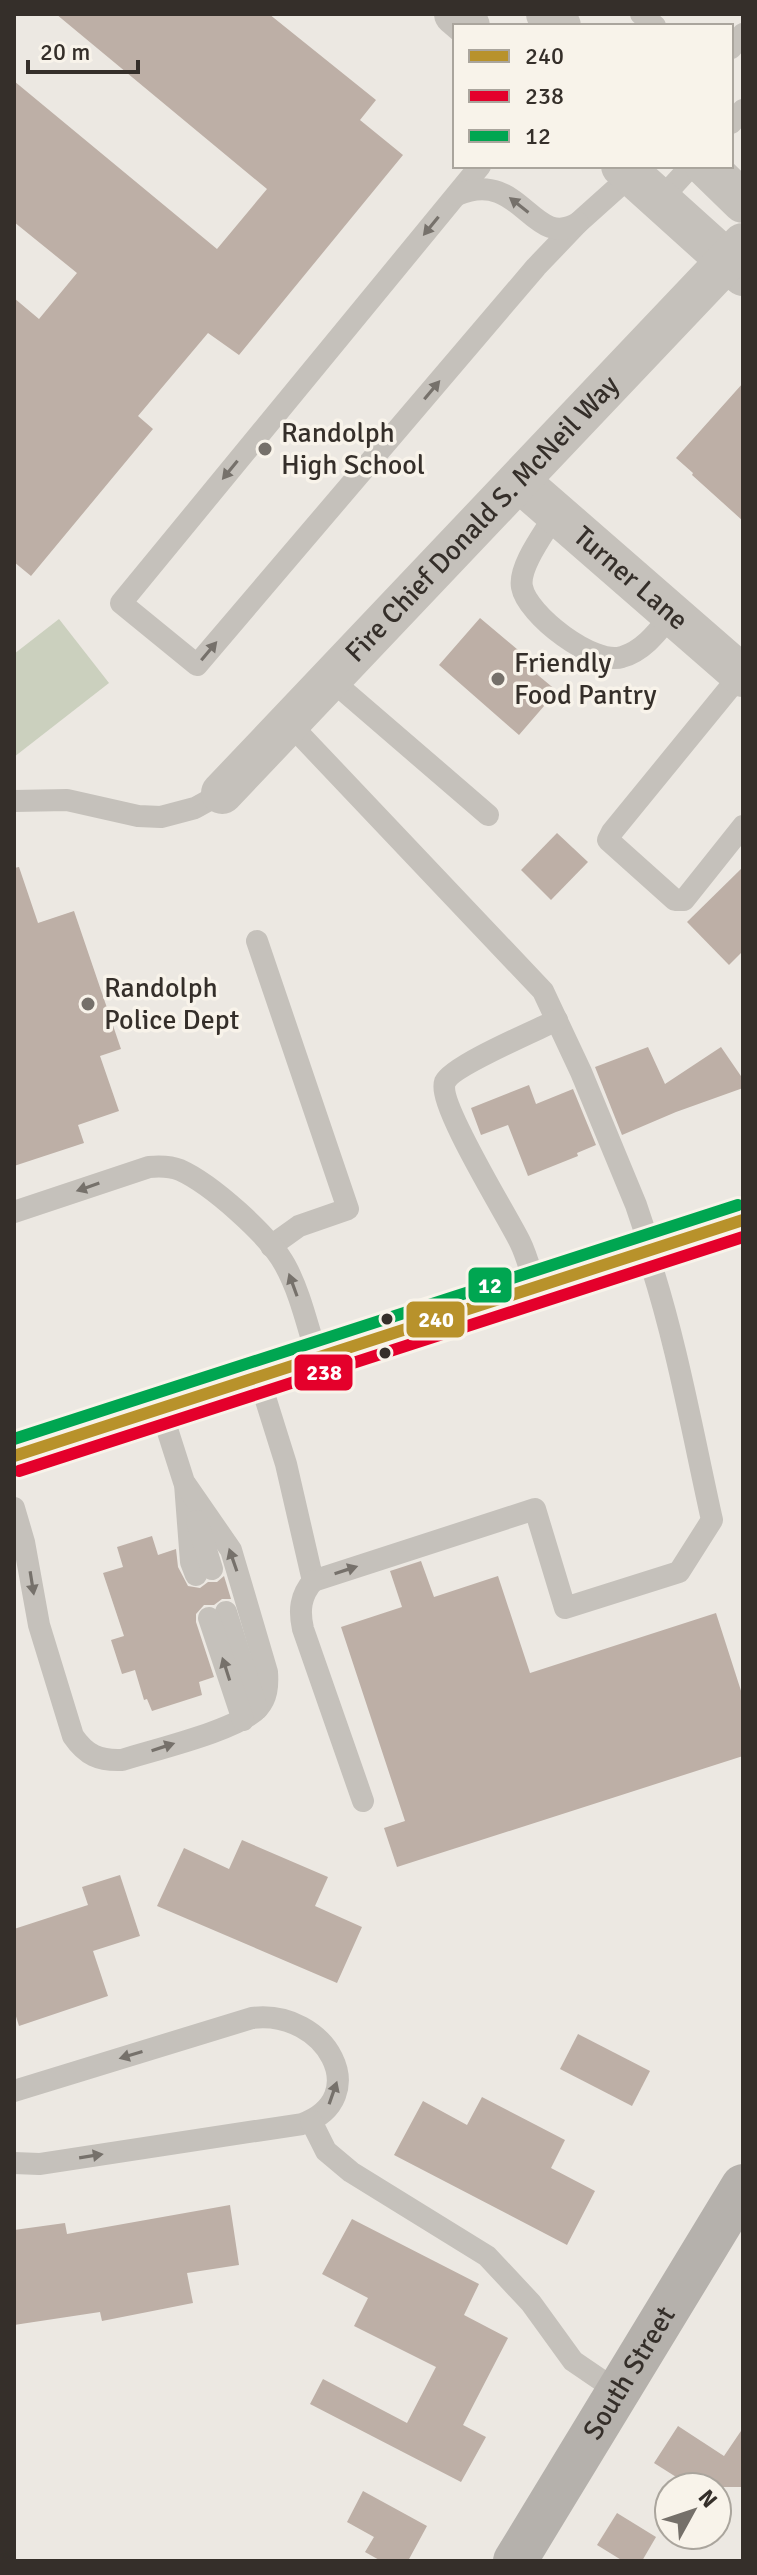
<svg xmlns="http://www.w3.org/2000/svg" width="757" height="2575" font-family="Signika,sans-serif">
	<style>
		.green { fill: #cbd0be }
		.building { fill: #bdafa6 }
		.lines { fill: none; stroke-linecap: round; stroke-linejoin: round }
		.service { stroke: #c5c1bb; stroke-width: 22 }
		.minor { stroke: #c5c1bb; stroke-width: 42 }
		.secondary { stroke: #b5b1ac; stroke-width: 44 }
		.primary { stroke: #b4afaa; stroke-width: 44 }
		.bus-1-casing { stroke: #f8f3ea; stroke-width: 18 }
		.bus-2-casing { stroke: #f8f3ea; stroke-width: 18 }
		.bus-3-casing { stroke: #f8f3ea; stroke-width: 18 }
		.bus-1 { stroke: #b8922b; stroke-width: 12 }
		.bus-2 { stroke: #e4002b; stroke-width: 12 }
		.bus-3 { stroke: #00a651; stroke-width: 12 }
		.oneway { fill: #76716b }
		.poi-dot { fill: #75706a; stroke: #f8f3ea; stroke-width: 3 }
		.bus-dot { fill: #352f2a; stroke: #f8f3ea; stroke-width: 3 }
		.labels { text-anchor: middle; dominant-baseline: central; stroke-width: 7; stroke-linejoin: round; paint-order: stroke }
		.poi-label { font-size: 28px; fill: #352f2a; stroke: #f8f3ea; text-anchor: start }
		.street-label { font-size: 28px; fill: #352f2a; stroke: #f8f3ea }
		.line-badge { stroke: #f8f3ea; stroke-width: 3 }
		.badge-label { font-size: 22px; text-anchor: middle; font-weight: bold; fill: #fff }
	</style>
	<rect width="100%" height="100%" fill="#ece8e2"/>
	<polygon class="green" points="59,619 109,683 14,757 14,654"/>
	<g class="building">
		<polygon points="56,14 269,14 376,100 360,120 403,155 239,355 208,333 138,416 153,429 31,576 14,562 14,298 39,319 77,273 14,222 14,81 217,249 267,189"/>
		<polygon points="743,383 743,521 692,475 693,473 676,458"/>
		<polygon points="480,618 531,661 527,666 557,691 519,735 439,665"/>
		<polygon points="557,833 588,862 551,900 521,870"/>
		<polygon points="19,867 38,923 74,911 121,1049 100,1056 119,1111 78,1125 84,1143 14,1166 14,868"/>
		<polygon points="743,867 743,951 729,965 687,922"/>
		<polygon points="648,1047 665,1084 721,1047 743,1079 743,1088 676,1112 622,1135 595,1067"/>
		<polygon points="529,1085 536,1104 573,1089 596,1145 577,1153 578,1156 528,1176 508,1125 481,1135 471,1108"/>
		<polygon points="152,1536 158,1555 176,1549 178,1567 188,1586 200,1588 208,1582 217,1582 224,1576 231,1599 222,1599 214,1605 204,1605 196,1614 196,1622 214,1677 199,1682 202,1695 152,1711 147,1699 144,1700 135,1670 122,1674 111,1640 124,1636 103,1573 123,1567 117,1547"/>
		<polygon points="421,1561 434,1597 498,1576 530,1673 716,1613 743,1697 743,1756 397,1867 384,1828 405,1821 341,1627 402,1607 390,1571"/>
		<polygon points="242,1840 328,1877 315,1906 362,1927 337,1983 157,1906 184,1848 229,1869"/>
		<polygon points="120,1875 140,1936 93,1951 108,1996 19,2026 14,2010 14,1929 88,1905 82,1887"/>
		<polygon points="578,2034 650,2071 632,2106 560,2069"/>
		<polygon points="482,2097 565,2140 551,2168 595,2191 567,2245 394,2155 423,2101 467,2125"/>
		<polygon points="230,2205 239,2265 187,2273 193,2303 102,2321 100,2312 14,2325 14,2230 65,2223 67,2234"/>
		<polygon points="352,2219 479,2284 464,2315 508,2338 463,2425 486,2437 461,2482 310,2404 323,2379 407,2423 436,2367 354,2326 368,2298 322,2274"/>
		<polygon points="678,2426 724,2456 743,2428 743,2487 692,2487 654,2463"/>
		<polygon points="363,2491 427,2526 408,2561 381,2561 365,2552 374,2537 347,2522"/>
		<polygon points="617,2513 656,2537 642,2561 623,2561 597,2545"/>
	</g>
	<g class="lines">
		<g class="service">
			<polyline points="641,14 655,26"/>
			<polyline points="731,48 743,34"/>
			<polyline points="731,123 743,110"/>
			<polyline points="480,166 121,603 197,665 536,267 579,222 637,170"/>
			<path d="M457,195c64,-28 75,56 121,28"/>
			<polyline points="660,200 691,166"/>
			<path d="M555,515c-10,17 -37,52 -33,72 5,28 72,79 100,70 22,-6 37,-27 51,-44"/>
			<polyline points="741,674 612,832 608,840 675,900 684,900 743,826"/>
			<polyline points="329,678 488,815"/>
			<polyline points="288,722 543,991 581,1072 636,1205 651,1250"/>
			<polyline points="14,801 67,800 138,816 161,817 195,808 222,793"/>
			<polyline points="257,941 348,1209 299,1226 271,1246"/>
			<path d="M14,1212l135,-45c11,-1 21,-1 31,3 31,14 89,65 105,95 16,29 23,64 33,94"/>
			<path d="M536,1288c-5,-15 -9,-32 -16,-46 -13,-27 -83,-138 -75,-160 7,-16 92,-52 112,-62"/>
			<path d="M259,1378l27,86 27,117 222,-72 30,99 114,-36 33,-52c-20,-90 -36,-181 -65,-268"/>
			<polyline points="185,1484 191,1562 196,1575"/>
			<path d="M14,1508l10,34 15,83 34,111c13,19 26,25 49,24 31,-10 117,-30 136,-52 9,-10 10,-22 9,-36l-36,-122 -47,-68 -23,-72"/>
			<polyline points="197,1521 212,1569"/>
			<path d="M313,1581c-13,15 -14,30 -10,48l60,172"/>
			<polyline points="226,1612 257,1709"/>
			<polyline points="209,1618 243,1720"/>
			<path d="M14,2091l238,-73c75,-9 122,80 50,106l-263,40 -25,-1"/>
			<polyline points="311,2121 326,2151 351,2172 487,2256 531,2303 573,2361 617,2391"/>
		</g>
		<g class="minor">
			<polyline points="455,14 469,26"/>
			<polyline points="547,14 560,26"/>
			<polyline points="622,166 743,275"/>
			<polyline points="706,166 743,202"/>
			<path id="s1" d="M519,481l224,195"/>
			<path id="s2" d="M222,793l521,-549"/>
		</g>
		<path class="secondary" id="s3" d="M515,2561l228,-375"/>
		<polyline class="primary" points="14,1456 743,1220"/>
		<defs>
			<polyline id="bus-1" points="14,1456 743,1220"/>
			<polyline id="bus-2" points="19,1471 743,1237"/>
			<polyline id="bus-3" points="14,1439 738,1205"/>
		</defs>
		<use href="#bus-1" class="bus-1-casing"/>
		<use href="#bus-2" class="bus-2-casing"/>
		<use href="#bus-3" class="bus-3-casing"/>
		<use href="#bus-1" class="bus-1"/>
		<use href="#bus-2" class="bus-2"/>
		<use href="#bus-3" class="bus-3"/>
	</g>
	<defs><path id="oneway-solid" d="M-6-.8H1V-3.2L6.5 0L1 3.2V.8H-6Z" transform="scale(2)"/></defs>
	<g class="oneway">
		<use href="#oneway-solid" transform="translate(519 205) rotate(-142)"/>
		<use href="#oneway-solid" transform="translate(431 226) rotate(129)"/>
		<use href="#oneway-solid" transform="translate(432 390) rotate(-50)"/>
		<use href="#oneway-solid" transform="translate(230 470) rotate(129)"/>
		<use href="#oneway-solid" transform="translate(209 651) rotate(-50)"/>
		<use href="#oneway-solid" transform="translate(88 1187) rotate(161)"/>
		<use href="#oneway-solid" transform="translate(293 1285) rotate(-110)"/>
		<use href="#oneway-solid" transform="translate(233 1560) rotate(-109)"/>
		<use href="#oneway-solid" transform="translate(346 1570) rotate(-18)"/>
		<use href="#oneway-solid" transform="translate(32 1583) rotate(81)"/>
		<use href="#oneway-solid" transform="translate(226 1669) rotate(-108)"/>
		<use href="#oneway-solid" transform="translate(163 1747) rotate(-18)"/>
		<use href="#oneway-solid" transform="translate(131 2055) rotate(163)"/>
		<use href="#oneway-solid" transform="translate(333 2093) rotate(-71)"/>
		<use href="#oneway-solid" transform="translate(91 2156) rotate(-9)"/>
	</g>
	<g class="poi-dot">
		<circle cx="265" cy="449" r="8"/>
		<circle cx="498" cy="679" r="8"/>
		<circle cx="88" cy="1004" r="8"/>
	</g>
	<g class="bus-dot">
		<circle cx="387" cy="1319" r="7"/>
		<circle cx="385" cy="1353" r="7"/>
	</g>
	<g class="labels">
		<g class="poi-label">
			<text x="281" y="433">Randolph<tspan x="281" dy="32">High School</tspan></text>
			<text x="514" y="663">Friendly<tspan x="514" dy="32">Food Pantry</tspan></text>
			<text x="104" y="988">Randolph<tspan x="104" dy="32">Police Dept</tspan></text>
		</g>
		<g class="street-label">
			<text stroke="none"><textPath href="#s2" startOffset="378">Fire Chief Donald S. McNeil Way</textPath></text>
			<text stroke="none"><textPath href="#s1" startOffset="148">Turner Lane</textPath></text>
			<text stroke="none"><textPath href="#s3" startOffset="220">South Street</textPath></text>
		</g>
	</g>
	<g class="line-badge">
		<rect x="467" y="1266" width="46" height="38" rx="8" fill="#00a651"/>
		<rect x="405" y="1300" width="61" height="39" rx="8" fill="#b8922b"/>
		<rect x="293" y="1353" width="61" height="39" rx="8" fill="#e4002b"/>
	</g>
	<g class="badge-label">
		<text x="490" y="1293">12</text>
		<text x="436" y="1327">240</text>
		<text x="324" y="1380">238</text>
	</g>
	<rect width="757" height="2575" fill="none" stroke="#352f2a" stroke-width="32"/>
	<rect x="453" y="24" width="280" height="144" fill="#f8f3ea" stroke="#aaa59d" stroke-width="2"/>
	<rect x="469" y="50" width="40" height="12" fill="#b8922b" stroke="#aaa59d" stroke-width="2"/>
	<text x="525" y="64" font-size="24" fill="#352f2a">240</text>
	<rect x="469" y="90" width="40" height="12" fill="#e4002b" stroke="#aaa59d" stroke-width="2"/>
	<text x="525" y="104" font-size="24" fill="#352f2a">238</text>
	<rect x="469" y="130" width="40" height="12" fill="#00a651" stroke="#aaa59d" stroke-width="2"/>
	<text x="525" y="144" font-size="24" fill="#352f2a">12</text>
	<g transform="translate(693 2511) rotate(50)"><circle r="38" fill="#f8f3ea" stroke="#aaa59d" stroke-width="2"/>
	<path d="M0-6L14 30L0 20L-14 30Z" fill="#75706a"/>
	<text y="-12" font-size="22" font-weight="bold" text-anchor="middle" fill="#352f2a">N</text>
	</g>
	<path d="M28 60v12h110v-12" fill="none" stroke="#352f2a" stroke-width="4"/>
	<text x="40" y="60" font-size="24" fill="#352f2a" stroke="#f8f3ea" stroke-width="6" paint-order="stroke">20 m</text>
</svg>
